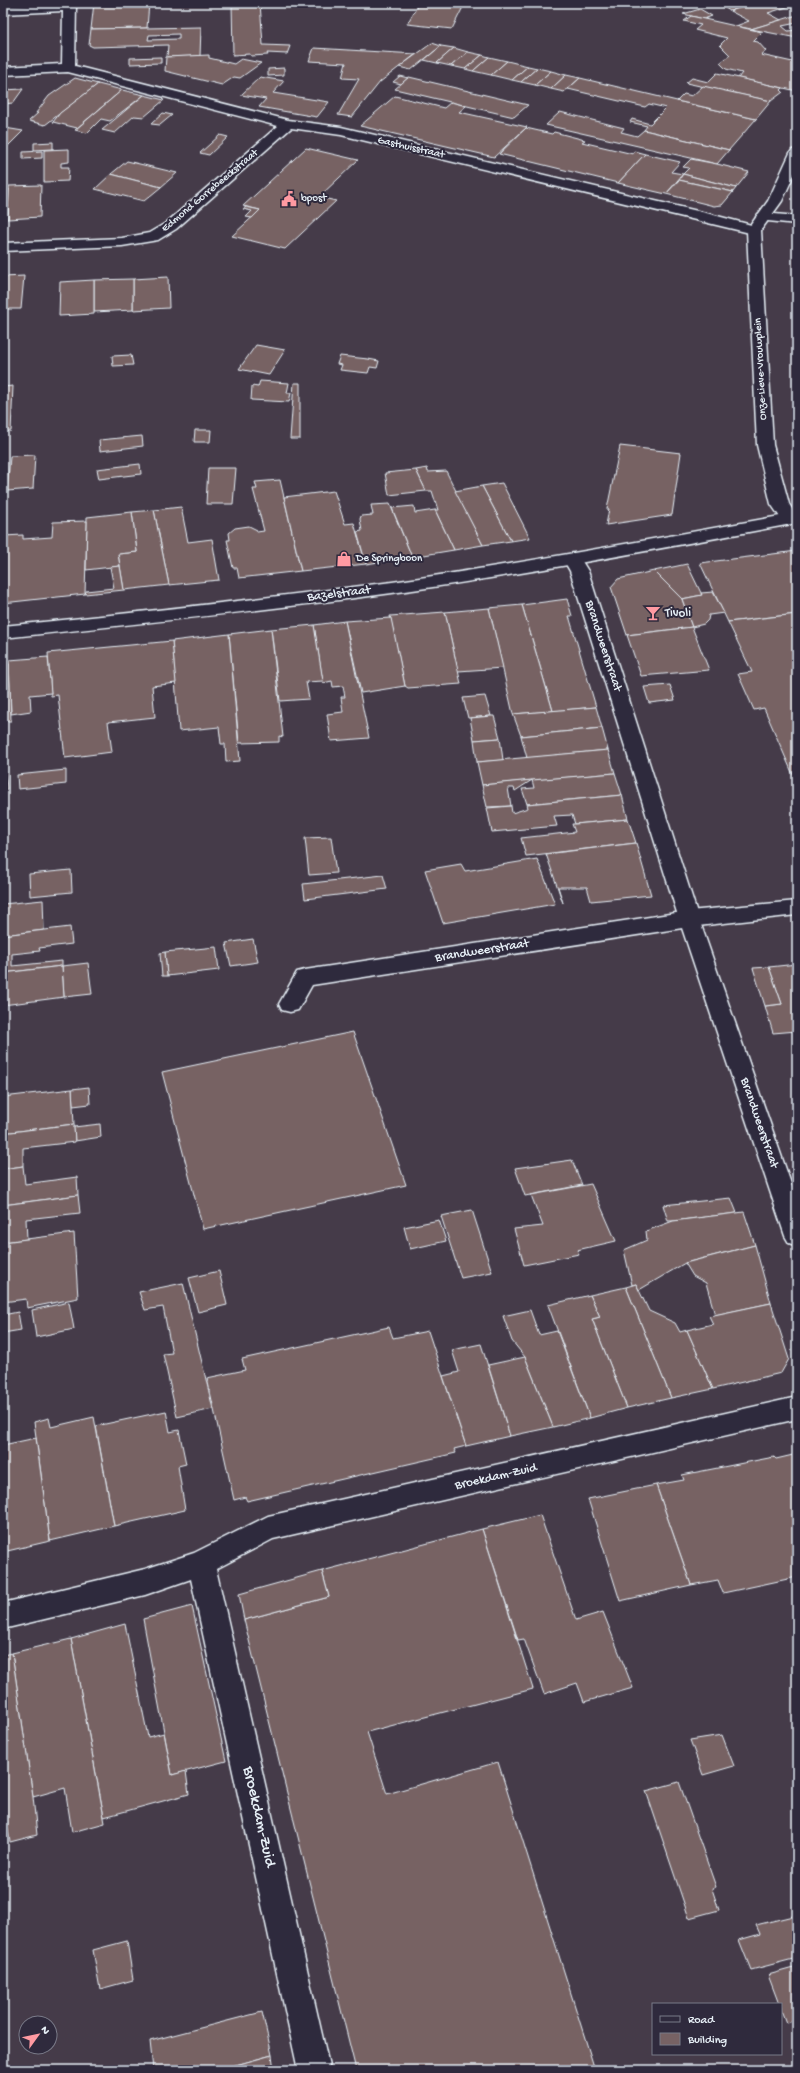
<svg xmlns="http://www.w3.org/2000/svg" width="800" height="2073" font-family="'Gochi Hand',sans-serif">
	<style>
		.building { fill: #776264; stroke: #e8f1f8; fill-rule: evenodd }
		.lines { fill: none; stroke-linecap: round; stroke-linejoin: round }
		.service-casing { stroke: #e8f1f8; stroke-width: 3 }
		.minor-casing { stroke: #e8f1f8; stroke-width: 3 }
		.tertiary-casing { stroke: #e8f1f8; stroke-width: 3 }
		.secondary-casing { stroke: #e8f1f8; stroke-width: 3 }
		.service { fill: #2f2a3d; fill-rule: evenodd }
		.minor { fill: #2f2a3d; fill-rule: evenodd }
		.tertiary { fill: #2f2a3d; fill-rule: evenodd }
		.secondary { fill: #2f2a3d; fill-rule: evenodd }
		.labels { text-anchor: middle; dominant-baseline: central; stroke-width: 4; stroke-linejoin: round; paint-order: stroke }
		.far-street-label { font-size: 11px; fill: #e8f1f8; stroke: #2f2a3d }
		.far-poi-label { font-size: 11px; fill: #e8f1f8; stroke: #2f2a3d; text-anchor: start }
		.street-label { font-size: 13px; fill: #e8f1f8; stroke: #2f2a3d }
		.poi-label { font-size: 13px; fill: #e8f1f8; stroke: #2f2a3d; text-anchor: start }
		.near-street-label { font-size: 16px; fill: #e8f1f8; stroke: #2f2a3d }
	</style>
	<rect width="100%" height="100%" fill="#453b49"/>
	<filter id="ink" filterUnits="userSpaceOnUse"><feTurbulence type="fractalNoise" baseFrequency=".025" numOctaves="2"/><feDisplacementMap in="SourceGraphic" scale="8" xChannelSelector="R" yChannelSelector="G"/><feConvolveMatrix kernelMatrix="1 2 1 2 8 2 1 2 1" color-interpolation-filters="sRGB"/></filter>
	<g filter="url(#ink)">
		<g class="building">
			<polygon points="94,3 149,3 147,28 91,29"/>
			<polygon points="232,3 260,3 263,45 290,46 287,54 267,53 268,55 251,56 250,54 233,55"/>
			<polygon points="419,3 422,3 463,7 452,29 407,24"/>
			<polygon points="633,3 666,3 651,7"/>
			<polygon points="717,3 755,3 730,11"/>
			<polygon points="755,3 784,3 790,6 768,13 781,20 751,29 736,26 749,21 730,11"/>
			<polygon points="700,9 712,16 704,19 683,14"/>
			<polygon points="797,15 797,23 782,26 788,31 797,30 797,38 751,29"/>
			<polygon points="691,16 762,32 753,41 758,42 766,51 761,55 797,63 797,91 738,78 742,73 726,69 720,63 730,55 720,45 727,38 695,30 701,25 684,21"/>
			<path d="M201,27l-1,29 -33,1 1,-12 -75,2 -4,-2 2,-16zM179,34v5l-31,1 1,-5z"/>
			<polygon points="432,43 441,46 411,70 399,67"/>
			<polygon points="441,46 454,48 437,63 424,60"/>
			<polygon points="314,48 416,54 380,82 352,117 338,115 359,79 342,78 346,63 309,61"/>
			<polygon points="454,48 468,52 451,66 437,63"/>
			<polygon points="468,52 482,55 465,69 451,66"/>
			<polygon points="209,55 209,58 234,64 241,59 261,63 240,78 234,77 222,85 165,71 166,57"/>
			<polygon points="482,55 489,57 473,71 465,69"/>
			<polygon points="161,57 161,63 130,64 130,58"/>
			<polygon points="489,57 507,61 491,75 473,71"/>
			<polygon points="507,61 528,66 512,80 491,75"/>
			<polygon points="528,66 537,68 521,82 512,80"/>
			<polygon points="284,68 284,75 268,76 268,69"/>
			<polygon points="537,68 551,71 535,85 521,82"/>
			<polygon points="551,71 566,75 551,89 535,85"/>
			<polygon points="717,73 783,88 781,90 783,92 771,101 686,83 692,78 708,82"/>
			<polygon points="566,75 580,78 564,92 551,89"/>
			<polygon points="400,76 408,78 401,84 393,82"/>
			<polygon points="260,77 284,81 273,93 329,102 317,117 259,107 266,99 241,95"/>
			<polygon points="409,77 528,105 514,117 395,89"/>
			<polygon points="75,78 98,84 45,125 29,121 38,113 36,113 49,96"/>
			<polygon points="580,78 677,101 756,119 729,150 644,130 647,126 630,122 632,119 650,124 666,108 649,104 645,107 568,89"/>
			<polygon points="98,84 122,90 77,128 53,122 60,113"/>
			<polygon points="703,86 771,101 756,119 677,101 684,94 692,96"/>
			<polygon points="23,89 13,103 3,104 3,90"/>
			<polygon points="122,90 144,95 110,121 101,119 87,133 75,130"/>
			<polygon points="144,95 164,100 144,117 134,116 115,133 102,130"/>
			<polygon points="395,96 444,108 451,102 466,106 459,112 527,127 494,157 360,126"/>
			<polygon points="560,112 624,128 621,132 637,136 644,130 729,150 717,164 546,125"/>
			<polygon points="163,113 172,115 160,125 151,124"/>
			<polygon points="5,128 23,131 3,151 3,129"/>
			<polygon points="526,128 552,134 554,132 585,140 582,142 633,154 634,151 645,154 618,183 499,154"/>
			<polygon points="220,135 228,137 209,155 200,153"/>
			<polygon points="53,142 53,149 34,150 34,143"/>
			<polygon points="306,148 358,160 319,197 336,201 285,249 232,236 260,210 243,206"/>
			<polygon points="69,149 69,162 61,163 61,167 69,167 68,181 44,182 44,150"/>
			<polygon points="42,151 42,158 23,159 23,152"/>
			<polygon points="645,154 680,162 671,172 683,174 666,194 618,183"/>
			<polygon points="691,159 717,164 749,172 736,188 683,174 689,168 683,167"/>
			<polygon points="127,161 177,173 161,187 111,174"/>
			<polygon points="111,174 161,187 144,201 95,189"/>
			<polygon points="683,174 736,188 733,192 679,180"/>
			<polygon points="679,180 733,192 722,205 714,206 666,194"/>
			<polygon points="41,185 40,217 8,219 9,186"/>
			<polygon points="9,189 8,219 3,219 3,190"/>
			<polygon points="246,207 260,210 252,218 246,217 252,211 243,209"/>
			<polygon points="24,276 21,309 3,309 3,277"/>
			<polygon points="168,277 169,308 133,310 133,279"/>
			<polygon points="133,279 133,310 94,312 94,280"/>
			<polygon points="94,280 94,314 59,316 60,282"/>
			<polygon points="256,345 285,350 269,375 239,369"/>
			<polygon points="131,355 133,365 113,366 112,356"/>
			<polygon points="340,356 368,359 379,361 377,368 370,367 368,373 340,370 342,365 337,364"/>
			<polygon points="260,381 289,383 287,393 291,393 289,402 251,400 252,386 258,387"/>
			<polygon points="294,383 300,383 300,439 290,439"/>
			<polygon points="13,386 11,431 3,432 3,387"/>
			<polygon points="195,430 211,430 210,442 194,442"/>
			<polygon points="142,436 143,446 100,451 99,440"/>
			<polygon points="620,446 681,453 672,515 606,525 609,509 607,509"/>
			<polygon points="35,455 33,489 7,491 10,456"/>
			<polygon points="140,464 141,474 99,479 97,469"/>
			<polygon points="208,468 236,468 233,504 206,504"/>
			<polygon points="427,468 428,472 446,471 483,545 454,550 435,510 438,510 432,491 426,491 416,470"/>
			<polygon points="416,470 426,491 389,495 385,473"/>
			<polygon points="280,480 301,571 239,578 237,568 233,568 227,540 230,540 229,533 235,528 249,526 257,530 257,532 264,531 253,489 257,489 255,482"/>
			<polygon points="502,483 530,538 511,541 482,486"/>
			<polygon points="482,486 511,541 483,545 455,491"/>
			<polygon points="334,491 345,524 354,523 366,564 301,571 284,497"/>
			<polygon points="390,504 412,557 366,564 357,532 362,531 360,519 361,516 373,515 371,505"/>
			<polygon points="414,506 415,513 435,510 454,550 412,557 392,508"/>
			<polygon points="181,507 188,542 212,539 219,580 169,585 154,510"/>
			<polygon points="154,510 169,585 124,590 118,554 137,552 132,512"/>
			<polygon points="132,512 137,552 118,554 120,566 86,570 87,517"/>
			<polygon points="87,521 85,594 3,603 3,536 23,535 23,539 52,537 53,522"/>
			<polygon points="797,551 797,614 728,622 700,563"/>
			<polygon points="687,564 702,595 682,599 654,571"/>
			<polygon points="120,566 124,590 85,594 86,591 114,588 110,567"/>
			<polygon points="654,571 682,599 692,627 627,635 611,587 618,579"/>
			<polygon points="713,592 724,613 709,615 708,620 704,624 692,627 682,599 702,595 701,593"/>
			<polygon points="567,599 572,616 569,616 596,707 553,711 522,605"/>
			<polygon points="522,605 553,711 513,714 489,608"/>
			<polygon points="489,608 503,668 458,671 445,612"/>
			<polygon points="445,612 461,684 408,688 405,686 390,616"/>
			<polygon points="797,614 797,784 764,708 754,710 738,674 752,672 728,622"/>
			<polygon points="391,618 405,686 361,693 345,621"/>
			<polygon points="345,621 369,738 331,741 327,714 343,712 341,697 345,697 343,686 333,687 332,681 323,683 314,625"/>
			<polygon points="314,625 323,681 306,682 309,699 280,701 271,629"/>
			<polygon points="692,627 709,670 641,676 627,635"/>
			<polygon points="271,629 283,737 279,736 279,742 239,743 229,634"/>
			<polygon points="229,634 240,761 226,762 225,744 221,744 219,727 179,731 172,641"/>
			<polygon points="172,641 176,683 152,686 155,717 108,722 112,752 65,758 58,695 51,696 48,653"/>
			<polygon points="48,657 51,693 30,695 31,711 11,714 9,660"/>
			<polygon points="9,664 11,721 3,721 3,665"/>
			<polygon points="670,685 675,700 649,703 644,687"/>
			<polygon points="485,696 491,716 468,718 463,698"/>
			<polygon points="596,707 602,728 521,736 513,714"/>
			<polygon points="491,716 494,716 500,738 474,740 470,718"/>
			<polygon points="602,728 608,750 527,758 521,736"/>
			<polygon points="500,738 503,760 477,762 474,740"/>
			<polygon points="608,750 615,773 482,785 477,762"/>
			<polygon points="3,767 5,767 7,789 3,790"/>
			<polygon points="66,770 66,784 18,789 17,775"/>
			<polygon points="615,773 622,795 527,804 522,789 534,788 532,780"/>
			<polygon points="532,780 515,791 514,788 508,788 511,806 487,807 482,785"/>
			<polygon points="622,795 628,819 575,824 572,815 554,816 557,826 492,832 487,808 511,806 512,813 528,808 527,804"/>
			<polygon points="628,819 636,843 526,856 521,838 575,832 572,824 575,824"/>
			<polygon points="331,837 336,873 309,875 305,838"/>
			<polygon points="636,843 651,895 591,901 587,887 558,887 563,903 546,854"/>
			<polygon points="537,859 555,904 443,923 425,870 461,864 465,871"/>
			<polygon points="71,870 72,892 30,896 29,874"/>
			<polygon points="383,875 387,889 305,899 303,884"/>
			<polygon points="43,900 44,930 3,935 3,904"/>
			<polygon points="70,927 72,944 39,948 40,951 12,954 12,966 62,961 62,966 3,973 3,935"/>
			<polygon points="253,939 258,962 231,966 226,943"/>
			<polygon points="216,947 219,970 167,976 165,952"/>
			<polygon points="165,952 167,976 162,976 160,953"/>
			<polygon points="88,963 92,994 64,997 62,966"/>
			<polygon points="797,964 797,1031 773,1033 765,1006 782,1004 769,967"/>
			<polygon points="62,966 64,997 3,1005 3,973"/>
			<polygon points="769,967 782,1004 765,1006 753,968"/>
			<polygon points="353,1032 406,1185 203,1229 162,1072"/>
			<polygon points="89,1087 90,1104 73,1106 72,1089"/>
			<polygon points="72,1089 74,1124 3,1133 3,1097"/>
			<polygon points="74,1124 75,1142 23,1148 23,1166 3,1169 3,1133"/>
			<polygon points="100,1124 101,1137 75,1141 74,1127"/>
			<polygon points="572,1160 582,1185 525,1196 515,1168"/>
			<polygon points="23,1166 25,1184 77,1177 78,1195 3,1205 3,1169"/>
			<polygon points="591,1184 616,1241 577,1250 579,1254 524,1265 514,1229 543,1226 531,1195"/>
			<polygon points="78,1195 80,1213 26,1219 27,1239 3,1242 3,1205"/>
			<polygon points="731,1198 737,1213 673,1221 668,1221 663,1205"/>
			<polygon points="472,1210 492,1272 461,1278 441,1216"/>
			<polygon points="744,1212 755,1245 685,1263 639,1290 636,1284 632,1285 624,1250 647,1240 646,1231 673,1221"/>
			<polygon points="439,1220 446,1241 410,1249 404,1227"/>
			<polygon points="74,1233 78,1298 27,1308 26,1299 3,1302 3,1242"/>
			<polygon points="755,1245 771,1303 715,1315 706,1283 693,1276 685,1263"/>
			<polygon points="219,1271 227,1305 198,1312 189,1278"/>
			<polygon points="183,1283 213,1409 177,1417 163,1354 172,1353 163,1307 145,1310 139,1292"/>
			<polygon points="636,1284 649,1311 675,1323 680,1332 687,1330 713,1389 671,1398 626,1287"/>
			<polygon points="626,1287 671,1398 627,1408 592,1319 600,1317 590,1295"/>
			<polygon points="590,1295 600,1317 592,1319 627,1408 590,1418 548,1305"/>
			<polygon points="69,1302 74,1329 36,1337 32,1310"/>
			<polygon points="771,1303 789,1359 781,1373 713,1389 687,1330 713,1324 709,1316"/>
			<polygon points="530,1310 539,1335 557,1331 590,1418 553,1427 525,1357 512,1341 503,1316"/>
			<polygon points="18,1312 21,1330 3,1333 3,1315"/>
			<polygon points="389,1327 393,1338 428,1331 466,1446 454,1449 456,1453 247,1501 245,1497 234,1500 207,1378 245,1370 242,1359"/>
			<polygon points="481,1344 510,1436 466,1446 443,1376 459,1372 452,1350"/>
			<polygon points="525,1357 553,1427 510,1436 488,1365"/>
			<polygon points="166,1411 170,1432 179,1430 186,1464 178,1466 185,1510 114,1526 96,1426"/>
			<polygon points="94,1417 114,1526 50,1541 34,1422 49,1418 51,1427"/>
			<polygon points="36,1438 50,1541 3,1552 3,1445"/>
			<polygon points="793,1455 797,1465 797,1577 723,1593 718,1580 691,1585 656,1485 684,1480 682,1475 774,1457 776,1459"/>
			<polygon points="656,1485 691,1585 620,1601 588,1499"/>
			<polygon points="540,1515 576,1620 603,1612 633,1688 584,1702 577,1683 544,1694 524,1639 518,1640 482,1529"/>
			<polygon points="482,1529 533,1689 367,1732 387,1794 498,1762 595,2070 356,2070 244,1620 329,1597 322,1571"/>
			<polygon points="322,1571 329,1597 244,1620 239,1594"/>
			<polygon points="192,1606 226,1761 172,1775 143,1619"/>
			<polygon points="125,1624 148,1737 164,1733 172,1775 186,1771 189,1794 104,1817 71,1639"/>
			<polygon points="71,1639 105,1823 72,1832 65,1788 33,1797 12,1653"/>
			<polygon points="12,1653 33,1797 37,1835 10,1842 3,1799 3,1655"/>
			<polygon points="722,1735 734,1766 703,1775 690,1740"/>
			<polygon points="679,1782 716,1887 712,1889 719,1910 689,1918 646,1791"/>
			<polygon points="797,1915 797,1958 751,1970 739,1940 760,1934 756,1925"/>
			<polygon points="127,1941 133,1980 100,1989 93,1950"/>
			<polygon points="797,1967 797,2020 786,2023 781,2010 781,2004 779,2004 768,1975"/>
			<polygon points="262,2012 272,2055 218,2070 153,2070 150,2041"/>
			<polygon points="272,2055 274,2070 218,2070"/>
		</g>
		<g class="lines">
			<defs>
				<polygon id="service" points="797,901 797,915 689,927 312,985 298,1010 290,1012 282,1010 279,1004 297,972 305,970 689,911"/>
				<g id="minor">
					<polygon points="76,3 75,66 288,120 341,127 706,213 759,227 761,230 759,233 754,234 341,135 291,128 176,229 158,240 122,246 3,251 3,243 122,238 149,233 166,223 278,126 68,72 3,75 3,67 62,64 63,11 3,14 3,6"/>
					<polygon points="763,213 797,216 797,224 758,220 756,217 758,214"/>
					<polygon points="572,554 578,555 588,571 699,919 797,1201 797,1246 789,1243 785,1236 679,919 570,571 563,559 566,555"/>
					<polygon points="797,1397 797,1419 273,1539 216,1569 330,2070 298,2070 191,1579 145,1595 3,1629 3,1603 145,1569 194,1553 268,1516"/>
				</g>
				<polygon id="tertiary" points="797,149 797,168 782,201 761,230 773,445 789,504 797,517 796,523 790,524 784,523 771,504 757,445 747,230 768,201 790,153 792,150"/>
				<path id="secondary" d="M797,513v10c-135,25 -270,51 -405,70 -130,18 -259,31 -389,45v-12c130,-13 259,-27 389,-44 135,-19 270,-45 405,-69z"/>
			</defs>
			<use href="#service" class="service-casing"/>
			<use href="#minor" class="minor-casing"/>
			<use href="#tertiary" class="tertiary-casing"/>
			<use href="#secondary" class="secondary-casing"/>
			<use href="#service" class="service"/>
			<use href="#minor" class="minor"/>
			<use href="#tertiary" class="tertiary"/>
			<use href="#secondary" class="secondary"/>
		</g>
	</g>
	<defs>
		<symbol id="civic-bare" viewBox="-9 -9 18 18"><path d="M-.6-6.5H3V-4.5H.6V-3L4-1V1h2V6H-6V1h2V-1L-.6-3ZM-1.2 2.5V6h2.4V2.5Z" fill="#ff9aa2" stroke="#2f2a3d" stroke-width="2.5" paint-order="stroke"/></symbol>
		<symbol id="shop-bare" viewBox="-9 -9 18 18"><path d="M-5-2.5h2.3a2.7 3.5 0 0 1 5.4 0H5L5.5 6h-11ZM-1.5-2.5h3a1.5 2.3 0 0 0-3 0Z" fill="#ff9aa2" stroke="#2f2a3d" stroke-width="2.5" paint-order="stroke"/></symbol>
		<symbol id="bar-bare" viewBox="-9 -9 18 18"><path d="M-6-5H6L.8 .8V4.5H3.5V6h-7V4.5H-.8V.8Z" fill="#ff9aa2" stroke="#2f2a3d" stroke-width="2.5" paint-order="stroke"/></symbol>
	</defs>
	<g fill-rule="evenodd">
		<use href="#civic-bare" x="278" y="188" width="22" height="22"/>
		<use href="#shop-bare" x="333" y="548" width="22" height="22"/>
		<use href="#bar-bare" x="642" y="602" width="22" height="22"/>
	</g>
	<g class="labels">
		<g class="far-street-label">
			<text transform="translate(411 148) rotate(13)">Gasthuisstraat</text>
			<text transform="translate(210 191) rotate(-40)">Edmond Gorrebeeckstraat</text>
			<text transform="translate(761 369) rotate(-93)">Onze-Lieve-Vrouwplein</text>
		</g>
		<g class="far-poi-label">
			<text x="301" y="199">bpost</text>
			<text x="356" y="559">De Springboon</text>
		</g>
		<g class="street-label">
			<text transform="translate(339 594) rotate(-7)">Bazelstraat</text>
			<text transform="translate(603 646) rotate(72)">Brandweerstraat</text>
			<text transform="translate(482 951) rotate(-9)">Brandweerstraat</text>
			<text transform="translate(759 1123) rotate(71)">Brandweerstraat</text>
			<text transform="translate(496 1477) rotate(-13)">Broekdam-Zuid</text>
		</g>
		<g class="poi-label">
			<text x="665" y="613">Tivoli</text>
		</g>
		<g class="near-street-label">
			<text transform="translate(258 1817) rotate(77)">Broekdam-Zuid</text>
		</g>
	</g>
	<rect width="800" height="2073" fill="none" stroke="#2f2a3d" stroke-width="16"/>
	<rect x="8" y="8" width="784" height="2057" fill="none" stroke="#e8f1f8" stroke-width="1.5" filter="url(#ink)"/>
	<rect x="652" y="2003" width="130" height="52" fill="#2f2a3d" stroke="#797a88"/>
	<rect x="660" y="2016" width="20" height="6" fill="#2f2a3d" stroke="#797a88"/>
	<text x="688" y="2023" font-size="12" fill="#e8f1f8">Road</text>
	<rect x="660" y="2033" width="20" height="12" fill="#776264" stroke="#797a88"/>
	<text x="688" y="2043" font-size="12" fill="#e8f1f8">Building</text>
	<g transform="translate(38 2035) rotate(57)"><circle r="19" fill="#2f2a3d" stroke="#797a88"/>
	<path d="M0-3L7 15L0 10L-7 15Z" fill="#ff9aa2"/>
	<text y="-6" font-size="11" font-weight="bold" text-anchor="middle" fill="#e8f1f8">N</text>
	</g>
</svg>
